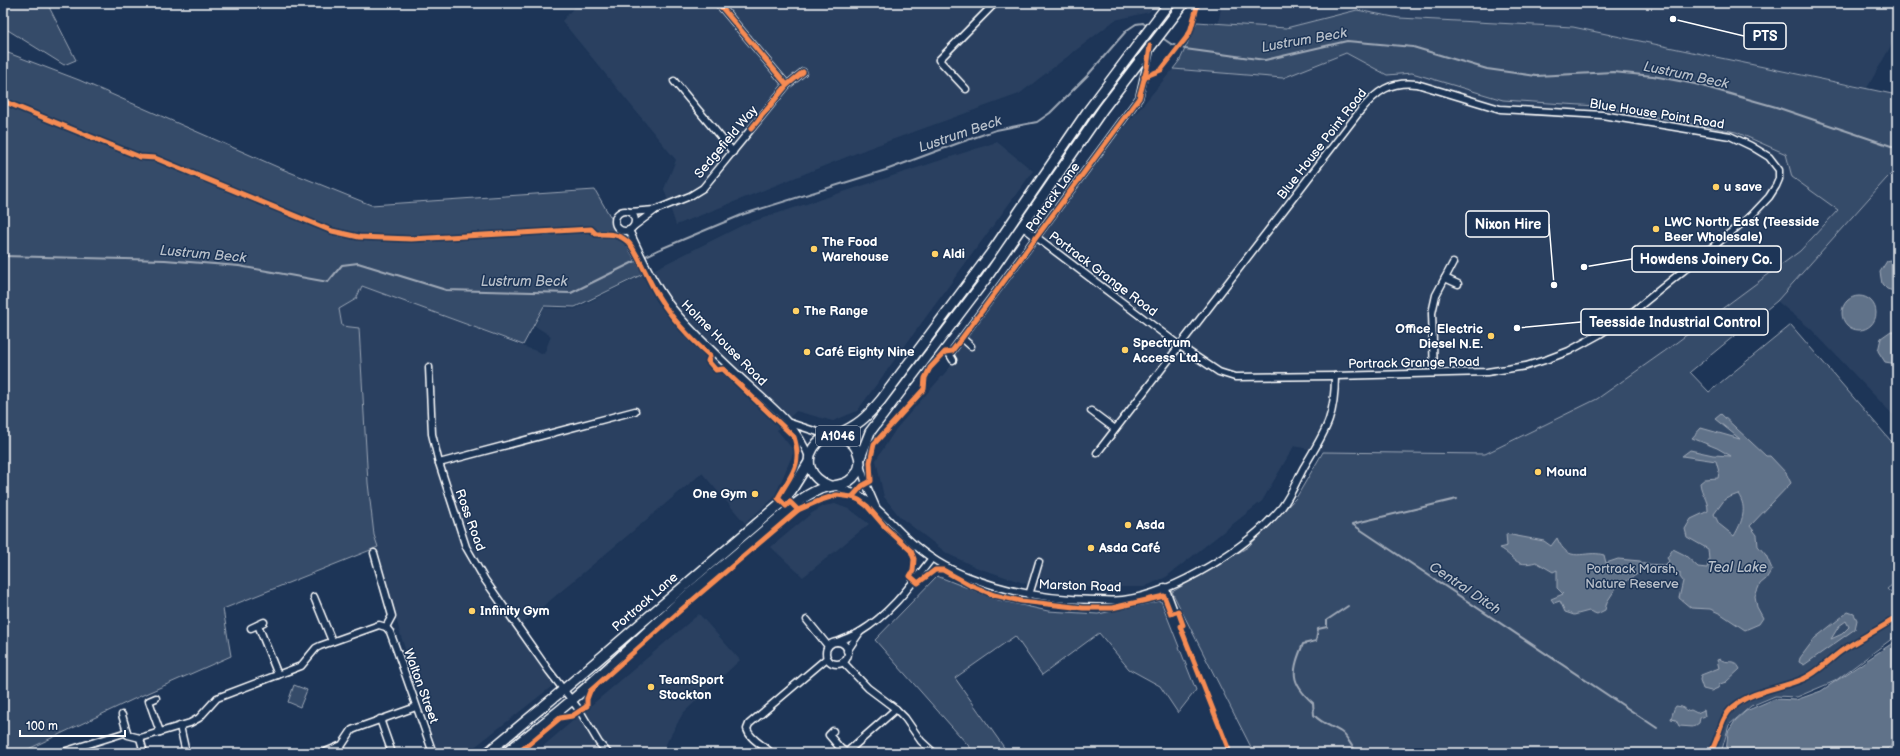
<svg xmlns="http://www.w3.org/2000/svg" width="1900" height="756" font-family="'Balsamiq Sans',sans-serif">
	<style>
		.built { fill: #2a4161 }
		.green { fill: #364b69; stroke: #9aa5b4 }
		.water { fill: #617289; stroke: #a0aab8; fill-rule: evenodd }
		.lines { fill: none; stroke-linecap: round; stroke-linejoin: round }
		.stream { stroke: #a0aab8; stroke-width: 2 }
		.minor-casing { stroke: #fff; stroke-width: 9 }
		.primary-casing { stroke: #fff; stroke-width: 12 }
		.minor { stroke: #1d3557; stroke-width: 6 }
		.primary { stroke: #1d3557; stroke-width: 9 }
		.cycleway-casing { stroke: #1d3557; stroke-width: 8 }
		.cycleway { stroke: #f68b52; stroke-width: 5 }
		.poi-dot { fill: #ffd166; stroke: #1d3557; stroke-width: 1.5 }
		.labels { text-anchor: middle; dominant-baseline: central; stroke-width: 3; stroke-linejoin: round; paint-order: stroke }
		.shield { fill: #1d3557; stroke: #bbc2cd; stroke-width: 1 }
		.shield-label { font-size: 12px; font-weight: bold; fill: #fff }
		.street-label { font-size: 13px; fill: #fff; stroke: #1d3557 }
		.poi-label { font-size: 13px; font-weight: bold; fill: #fff; stroke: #1d3557; text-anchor: start }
		.park-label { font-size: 13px; fill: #b9c0ca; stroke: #1d3557 }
		.water-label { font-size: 14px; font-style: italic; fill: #b8c0ca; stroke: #1d3557 }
		.leader { fill: none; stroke: #fff; stroke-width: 1.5 }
		.callout-dot { fill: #fff; stroke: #1d3557; stroke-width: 1.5 }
		.callout { fill: #1d3557; stroke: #fff; stroke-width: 1.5 }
		.callout-label { font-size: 14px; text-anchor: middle; font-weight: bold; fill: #fff }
	</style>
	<rect width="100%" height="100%" fill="#1d3557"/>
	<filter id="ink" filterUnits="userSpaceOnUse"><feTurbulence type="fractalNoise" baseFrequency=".025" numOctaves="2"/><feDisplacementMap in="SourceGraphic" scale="8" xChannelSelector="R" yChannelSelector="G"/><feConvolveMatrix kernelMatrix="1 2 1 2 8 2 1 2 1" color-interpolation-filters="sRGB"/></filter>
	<g filter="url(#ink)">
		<g class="built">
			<polygon points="578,3 1157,3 1149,12 1115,20 1019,94 869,148 676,225 664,189 676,160 562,21"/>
			<polygon points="1222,3 1897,3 1897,35 1867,88 1573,27 1399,18 1357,10 1286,28 1218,24"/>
			<polygon points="1346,53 1387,75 1412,73 1503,100 1596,106 1736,132 1787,154 1793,177 1838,210 1800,251 1665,351 1597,399 1485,454 1323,452 1294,446 1262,501 1166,577 1144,587 1036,587 978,568 948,554 900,517 884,497 876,460 896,429 951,366 951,356 1036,245 1116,137 1173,69 1283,78"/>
			<polygon points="997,142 1033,171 857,411 833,421 796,411 777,430 794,451 774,498 745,523 702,473 516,629 556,683 467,753 438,753 400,633 374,535 368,483 359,328 342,326 339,309 356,299 362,286 544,354 551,336 535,326 544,308 575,309 745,224"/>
			<polygon points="1896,168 1897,168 1897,419 1811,329 1777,301"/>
			<polygon points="835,504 851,510 869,524 803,577 771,547 812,513 824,506"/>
			<polygon points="699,614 740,660 683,713 661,753 535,753"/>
		</g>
		<g class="green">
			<polygon points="3,3 47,3 76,60 64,65 3,27"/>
			<polygon points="1357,10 1399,18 1573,27 1897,95 1897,168 1886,179 1777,301 1690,372 1709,392 1791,325 1897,448 1897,581 1887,589 1897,598 1897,635 1835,681 1797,697 1775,696 1751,706 1729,725 1721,753 1254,753 1172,592 1248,547 1296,498 1323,452 1485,454 1597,399 1665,351 1800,251 1838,210 1792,177 1786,154 1736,132 1596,106 1503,100 1412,73 1387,75 1346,53 1283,78 1173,69 1180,60 1197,22 1286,28"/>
			<polygon points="3,51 79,80 282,169 371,205 595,190 643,274 575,307 544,306 523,345 362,286 356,299 339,309 342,326 359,328 368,483 374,535 378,547 223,609 231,656 134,699 20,753 3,753"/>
			<polygon points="937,576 998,600 1048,611 1098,614 1161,601 1196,690 1178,713 1160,686 1129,669 1099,633 1042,675 1015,636 955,678 1008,753 975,753 875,640"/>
			<polygon points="294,685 307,690 300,707 288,702"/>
		</g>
		<g class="water">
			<polygon points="1897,258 1897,292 1887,289 1882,284 1880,272 1887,261"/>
			<circle cx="1859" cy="313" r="17"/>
			<polygon points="1891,331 1897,331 1897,364 1885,362 1878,351 1881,338"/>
			<path d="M1721,414l45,42h4l16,17 5,10 -41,43 7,9 1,11 8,9 6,14 -6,10 -6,5 -5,12 2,11 6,11 -4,6 -14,6 -24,-16 -11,-5 -19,-1 -12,-10 4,-17 -3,-4v-4l-4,-1 -4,-6 -27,3 -29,19 -9,14 -2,8 -8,4 -8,-3 -15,4 -9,-3 -5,-11 -6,2 -3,-4 12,-5 -6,-6v-18l-4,2 -17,-10c-21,6 -21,-5 -37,-14l8,-2 -1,-12 38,7 7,5 6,-8c12,28 27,11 47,17l2,8 12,-4 22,2 4,3 21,1 4,-4 -2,-3 6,-9 12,6 13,12 9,1 2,-8 -1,-11 -21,-12 -2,-8 6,-10 17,-8c0,-12 -7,-17 -8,-28l5,-4 13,-1 1,-6 -3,-11 -34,-5 8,-6 23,5 18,1 -14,-8 -25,-10 9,-10 39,11 -25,-20zM1738,494c10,14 4,28 -4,42l-15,-12 -5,-10 11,-15z"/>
			<path d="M1848,612l6,2 3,6 -2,9 -51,36 -5,-3 1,-4 15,-20zM1846,621l3,6 -7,7 -11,5 8,-13z"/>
			<polygon points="1897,640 1897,741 1882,753 1726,753 1728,732 1735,721 1746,711 1774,699 1796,700 1821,691"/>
			<path d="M1720,659c8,6 14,-2 20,10l-14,13 -6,2 -2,4 -7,3 -8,-2 -3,-9 1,-5 18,-7 -2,-8z"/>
			<polygon points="1676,706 1682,707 1687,711 1691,710 1697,713 1704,710 1705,716 1700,718 1699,723 1693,727 1679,726 1676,720 1671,719 1674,709"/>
		</g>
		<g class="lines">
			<g class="stream">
				<polyline points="1161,37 1171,44 1185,49 1265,60 1347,41 1413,47 1487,69 1536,76 1613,72 1653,76 1695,84 1776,107 1897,148"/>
				<polyline points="3,256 165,260 239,266 328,282 342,265 358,263 446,290 571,293 658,250 744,214 886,170 956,144 996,130 1037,122 1050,113 1087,76 1127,30 1136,24 1143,23 1148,27"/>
				<polyline points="1457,499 1352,524 1657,728"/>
				<path d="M1348,606l-21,14v7l-9,2 -2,12 -13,3c-11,27 -14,38 10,59l1,12c8,9 18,11 27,17 9,6 9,17 19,21"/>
			</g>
			<defs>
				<g id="minor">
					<polyline points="718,3 787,85"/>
					<polyline points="674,81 733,152"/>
					<polyline points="966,89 939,60 995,3"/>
					<circle cx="625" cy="221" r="10"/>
					<polyline points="630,212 655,210 690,196 703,188 787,85 803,72"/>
					<polyline points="634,226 654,211"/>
					<path d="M1023,227l157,119 39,26 16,5 100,-1 152,-4 39,-6 22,-7 21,-8 31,-17 30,-20 122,-99 17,-18 7,-11 3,-7v-9l-10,-13 -18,-11 -21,-10 -128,-21 -102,-6 -83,-25c-27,-3 -40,7 -57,27l-263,342"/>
					<path d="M629,230c14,30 28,62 51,87 22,25 47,48 72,71 23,21 46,39 57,69"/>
					<polyline points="1445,278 1458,284"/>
					<polyline points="962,338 971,346"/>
					<polyline points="953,360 950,355 952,351 1139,98 1150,50"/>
					<polyline points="429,367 432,434 439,463 466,547 485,580 549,671 580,711 599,743 608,753"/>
					<polyline points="1434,373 1432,313 1436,295 1453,263"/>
					<polyline points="1091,411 1115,429"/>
					<polyline points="790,423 830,436"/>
					<polyline points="439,463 635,411"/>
					<polyline points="860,465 866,484 876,507"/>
					<path d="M835,486c9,4 19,6 27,11 18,11 31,29 46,42 17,16 39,30 61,38 41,16 84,23 128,23 9,0 18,1 26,0 53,-7 126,-53 159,-93 9,-12 15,-27 22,-40 21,-36 31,-48 31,-91"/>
					<polyline points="374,553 392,616 386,627"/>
					<polyline points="1165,587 1174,611"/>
					<polyline points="1029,595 1039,562"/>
					<polyline points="314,597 332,641"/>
					<polyline points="807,620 828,646"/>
					<polyline points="258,625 278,675"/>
					<polyline points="386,627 390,632 397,651 433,753"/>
					<polyline points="251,628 264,622"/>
					<path d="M837,642c7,-3 16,-6 23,-10 30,-18 51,-47 72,-74"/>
					<circle cx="837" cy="653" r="11"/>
					<polyline points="847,651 860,632"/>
					<polyline points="843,662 868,688 896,709 905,718 921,741 934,753"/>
					<polyline points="156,698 149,701 160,732"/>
					<polyline points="122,715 127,732"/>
					<polyline points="380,719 392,753"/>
					<polyline points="180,726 186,753"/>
					<polyline points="833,731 829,735 841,749 848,753"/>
					<polyline points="140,738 144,753"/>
					<polyline points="63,752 127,732 128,735 140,738 190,723 199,718 217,698 301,666 316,648 320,646 379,625 386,627"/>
					<polyline points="847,752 896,709"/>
					<polyline points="323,753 342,745 352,730 357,728 416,707"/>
					<path d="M771,753c-7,-8 -21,-13 -24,-24l2,-5 78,-66"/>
				</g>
				<g id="primary">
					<path d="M836,435c22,-10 29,-16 45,-35l110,-147 96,-141 82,-109"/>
					<polyline points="860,458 870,432 985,280 1103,109 1184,3"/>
					<polyline points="487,753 563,690 782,502 791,491 809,462"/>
					<path d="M506,753c22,-18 45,-35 66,-53 36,-31 70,-64 105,-96 30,-26 60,-50 90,-76 16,-13 32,-30 51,-38 10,-5 22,-3 31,-9 6,-4 10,-11 11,-18 0,-6 -3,-15 -7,-19 -30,-29 -68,25 -23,42"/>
				</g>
			</defs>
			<use href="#minor" class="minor-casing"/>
			<use href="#primary" class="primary-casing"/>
			<use href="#minor" class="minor"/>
			<use href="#primary" class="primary"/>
			<defs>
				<g id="cycleway">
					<polyline points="718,3 787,85"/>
					<polyline points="1144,77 1161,70 1186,38 1190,32 1198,3"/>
					<path d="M3,101l137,56 15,1 177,73 27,6 52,2 180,-10 5,5c12,0 22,-1 32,8 8,7 22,42 30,54 14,23 32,42 52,60l-2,5 8,9 7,-1 71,68c9,29 -3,37 -16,61l8,8 4,-4 8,8"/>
					<polyline points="751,129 787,85 803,72"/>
					<polyline points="852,497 862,486 871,481 870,462 874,444 924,389 925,378 930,368 945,352 952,351 962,338 1139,98 1147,68 1150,46"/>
					<polyline points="518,753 560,718 572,716 587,706 587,699 590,691 682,609 798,510 821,500 837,495 852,497 859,500 867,506 886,528 911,551 914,559 913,571 910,576 918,583 935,570 943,570 970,585 994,595 1021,601 1083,608 1112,608 1164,596 1171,614 1178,611 1183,625 1180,626 1230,753"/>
					<path d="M1710,753c10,-14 9,-34 23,-46 20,-17 46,-18 70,-28 14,-6 25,-18 37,-27 18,-13 39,-22 57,-35"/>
				</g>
			</defs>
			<use href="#cycleway" class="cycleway-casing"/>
			<use href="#cycleway" class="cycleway"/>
		</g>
	</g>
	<g class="poi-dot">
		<circle cx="1716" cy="187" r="4"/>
		<circle cx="1656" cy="229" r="4"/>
		<circle cx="814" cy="249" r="4"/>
		<circle cx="935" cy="254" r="4"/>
		<circle cx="796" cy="311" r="4"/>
		<circle cx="1491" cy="336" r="4"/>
		<circle cx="1125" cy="350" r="4"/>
		<circle cx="807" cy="352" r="4"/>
		<circle cx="1538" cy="472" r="4"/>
		<circle cx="755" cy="494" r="4"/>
		<circle cx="1128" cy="525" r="4"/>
		<circle cx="1091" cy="548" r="4"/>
		<circle cx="472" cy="611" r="4"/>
		<circle cx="651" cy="687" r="4"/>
	</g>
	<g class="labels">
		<rect class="shield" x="816" y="426" width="44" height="20" rx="3"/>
		<g class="shield-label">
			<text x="838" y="436">A1046</text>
		</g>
		<g class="street-label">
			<text transform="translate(1657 114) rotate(9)">Blue House Point Road</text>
			<text transform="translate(726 142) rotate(-50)">Sedgefield Way</text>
			<text transform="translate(1322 144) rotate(-52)">Blue House Point Road</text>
			<text transform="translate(1053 197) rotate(-54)">Portrack Lane</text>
			<text transform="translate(1103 274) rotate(37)">Portrack Grange Road</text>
			<text transform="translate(724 343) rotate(45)">Holme House Road</text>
			<text transform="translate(1414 363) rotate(-1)">Portrack Grange Road</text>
			<text transform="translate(470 520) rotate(70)">Ross Road</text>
			<text transform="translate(1080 586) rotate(2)">Marston Road</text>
			<text transform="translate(645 602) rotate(-41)">Portrack Lane</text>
			<text transform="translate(421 686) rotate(70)">Walton Street</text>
		</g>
		<g class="poi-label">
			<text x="1724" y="187">u save</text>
			<text x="1664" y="222">LWC North East (Teesside<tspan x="1664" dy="15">Beer Wholesale)</tspan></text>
			<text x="822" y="242">The Food<tspan x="822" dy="15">Warehouse</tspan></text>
			<text x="943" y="254">Aldi</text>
			<text x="804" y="311">The Range</text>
			<text x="1483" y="329" text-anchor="end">Office, Electric<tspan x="1483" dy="15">Diesel N.E.</tspan></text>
			<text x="1133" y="343">Spectrum<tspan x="1133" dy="15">Access Ltd.</tspan></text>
			<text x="815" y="352">Café Eighty Nine</text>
			<text x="1546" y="472">Mound</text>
			<text x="747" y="494" text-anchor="end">One Gym</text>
			<text x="1136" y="525">Asda</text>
			<text x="1099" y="548">Asda Café</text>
			<text x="480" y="611">Infinity Gym</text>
			<text x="659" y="680">TeamSport<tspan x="659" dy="15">Stockton</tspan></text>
		</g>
		<g class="park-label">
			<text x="1632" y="569">Portrack Marsh,<tspan x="1632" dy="15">Nature Reserve</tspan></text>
		</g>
		<g class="water-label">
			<text transform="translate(1304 40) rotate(-10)">Lustrum Beck</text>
			<text transform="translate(1686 75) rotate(12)">Lustrum Beck</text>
			<text transform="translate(960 134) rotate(-19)">Lustrum Beck</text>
			<text transform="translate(203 254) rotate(5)">Lustrum Beck</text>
			<text x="524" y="281">Lustrum Beck</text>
			<text x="1737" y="567">Teal Lake</text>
			<text transform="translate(1465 588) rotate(34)">Central Ditch</text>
		</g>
	</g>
	<path class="leader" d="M1673 19L1744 36M1554 285L1549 224M1584 267L1632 259M1517 328L1581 322"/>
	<g class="callout-dot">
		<circle cx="1673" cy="19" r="4"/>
		<circle cx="1554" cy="285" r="4"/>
		<circle cx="1584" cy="267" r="4"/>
		<circle cx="1517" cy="328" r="4"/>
	</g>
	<g class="callout">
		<rect x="1744" y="23" width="42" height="26" rx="4"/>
		<rect x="1466" y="211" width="83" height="26" rx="4"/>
		<rect x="1632" y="246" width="149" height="26" rx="4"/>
		<rect x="1581" y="309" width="187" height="26" rx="4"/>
	</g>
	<g class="callout-label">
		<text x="1765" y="41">PTS</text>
		<text x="1508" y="229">Nixon Hire</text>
		<text x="1706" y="264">Howdens Joinery Co.</text>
		<text x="1675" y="327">Teesside Industrial Control</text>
	</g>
	<rect width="1900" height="756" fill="none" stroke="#1d3557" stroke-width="16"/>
	<rect x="8" y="8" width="1884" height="740" fill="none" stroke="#fff" stroke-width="1.5" filter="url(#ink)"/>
	<path d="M20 730v6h105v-6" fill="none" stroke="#ffffff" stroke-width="2"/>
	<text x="26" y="730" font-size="12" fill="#ffffff" stroke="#1d3557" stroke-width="3" paint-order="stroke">100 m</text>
</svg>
